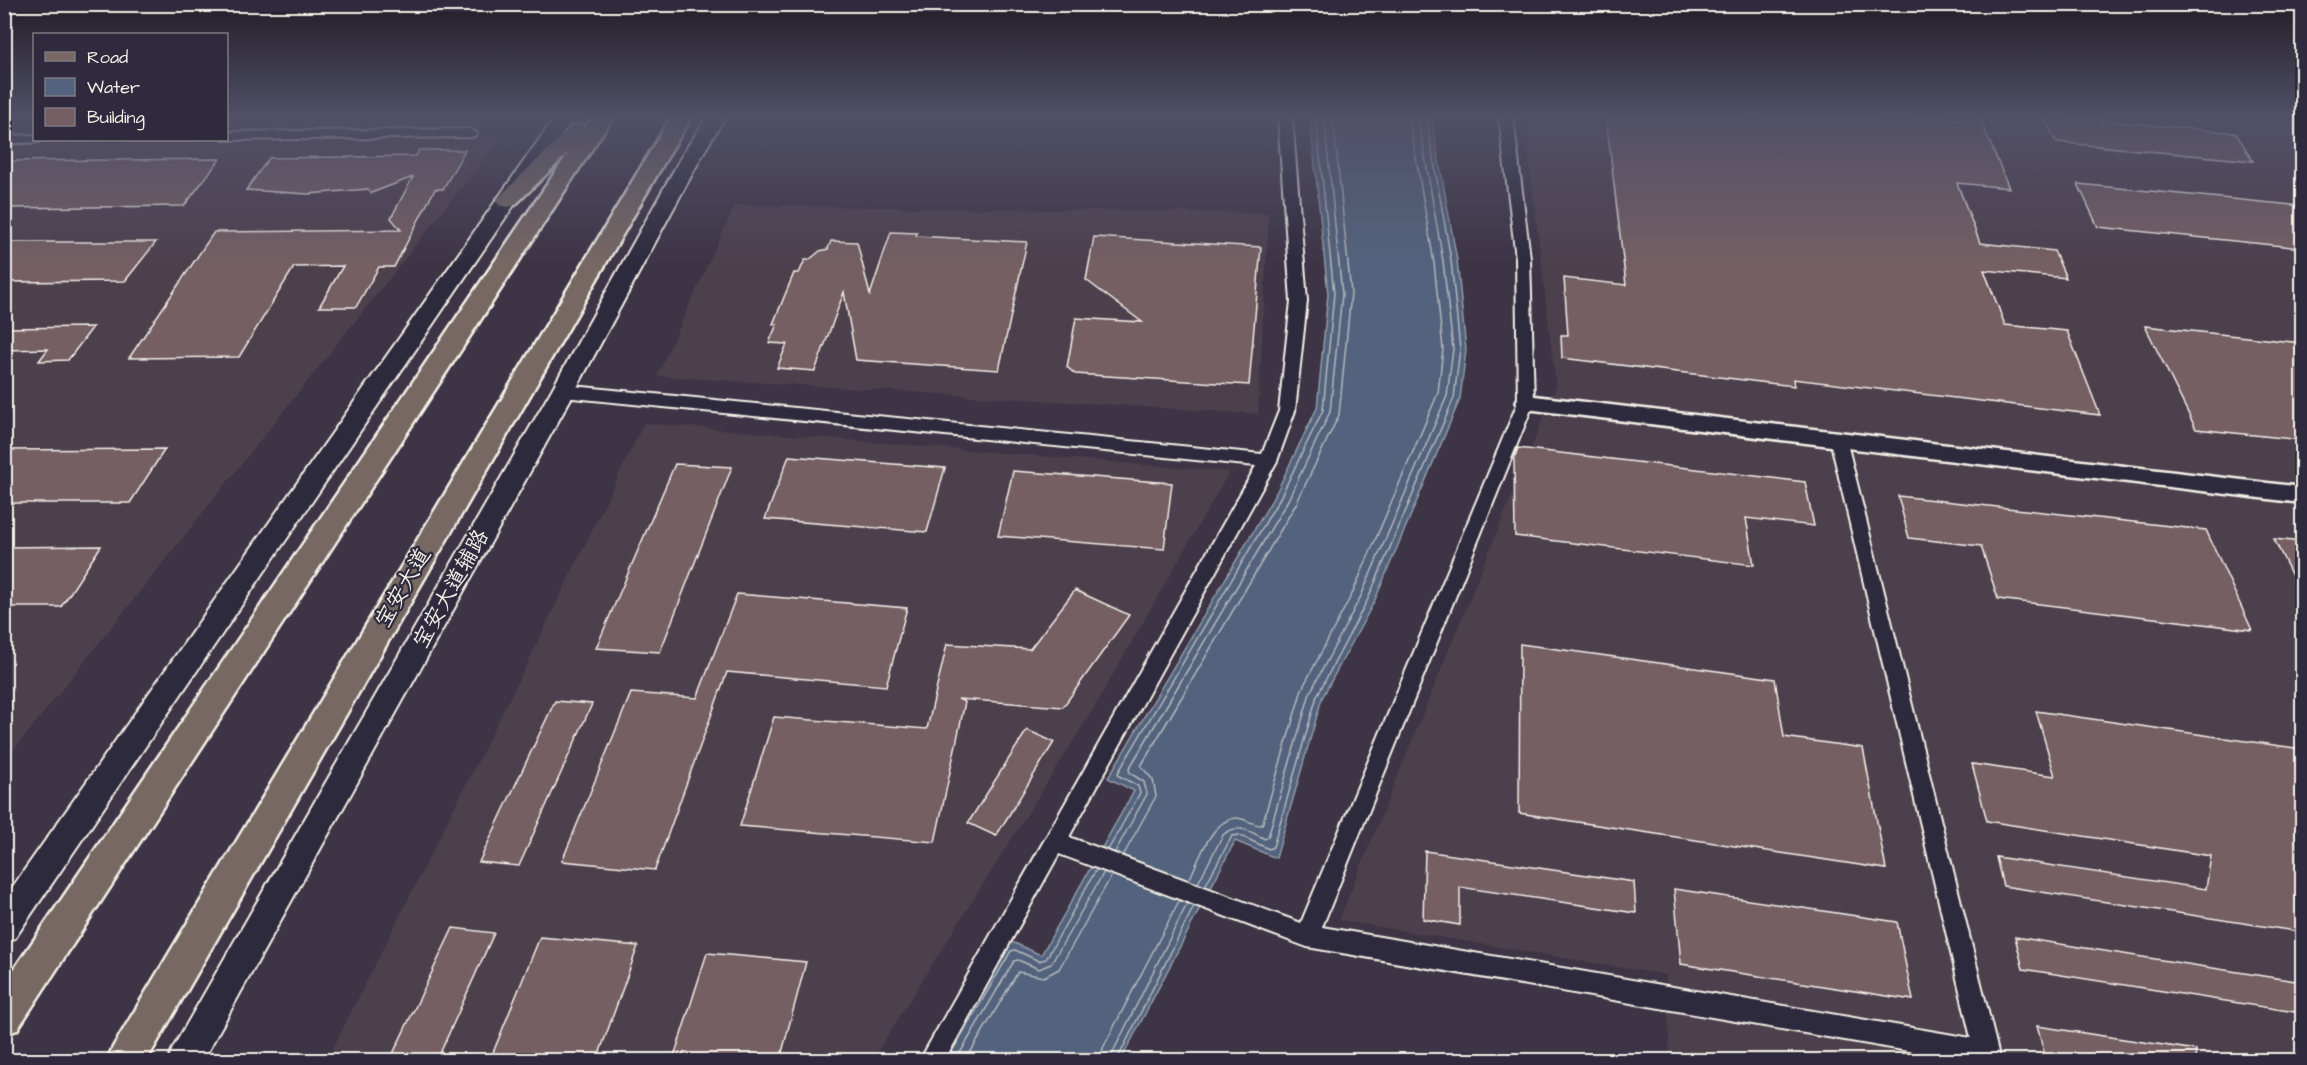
<svg xmlns="http://www.w3.org/2000/svg" width="2307" height="1065" font-family="'Architects Daughter','LXGW WenKai TC',sans-serif">
	<style>
		.built { fill: #4e414e }
		.water { fill: #53637d; stroke: #939ca8; stroke-width: 1.5 }
		.lines { fill: none; stroke-linecap: round; stroke-linejoin: round }
		.shore { stroke: #b4b8bd; stroke-width: 1.5 }
		.building { fill: #755e64; stroke: #f4f1e8; stroke-width: 1.5 }
		.minor-casing { stroke: #f4f1e8; stroke-width: 4 }
		.tertiary-casing { stroke: #f4f1e8; stroke-width: 5 }
		.secondary-casing { stroke: #f4f1e8; stroke-width: 4 }
		.primary-casing { stroke: #f4f1e8; stroke-width: 5 }
		.minor { fill: #2f2a3d; fill-rule: evenodd }
		.tertiary { fill: #2f2a3d; fill-rule: evenodd }
		.secondary { fill: #2f2a3d; fill-rule: evenodd }
		.primary { fill: #776864; fill-rule: evenodd }
		.labels { text-anchor: middle; dominant-baseline: central; stroke-width: 4.5; stroke-linejoin: round; paint-order: stroke }
		.street-label { font-size: 22px; fill: #f4f1e8; stroke: #2f2a3d }
	</style>
	<rect width="100%" height="100%" fill="#3d3445"/>
	<filter id="ink" filterUnits="userSpaceOnUse"><feTurbulence type="fractalNoise" baseFrequency=".0167" numOctaves="2"/><feDisplacementMap in="SourceGraphic" scale="12" xChannelSelector="R" yChannelSelector="G"/><feConvolveMatrix kernelMatrix="1 2 1 2 8 2 1 2 1" color-interpolation-filters="sRGB"/></filter>
	<g filter="url(#ink)">
		<g class="built">
			<polygon points="1524,117 2302,117 2302,1060 1670,1060 1666,975 1339,920 1556,387"/>
			<polygon points="501,138 5,761 4,145"/>
			<polygon points="735,205 1269,213 1258,414 657,376"/>
			<polygon points="644,423 1229,472 1091,713 872,1060 327,1060 527,664"/>
		</g>
		<polygon class="water" points="1310,117 1431,117 1457,260 1466,350 1460,399 1374,602 1322,698 1276,858 1235,841 1121,1060 940,1060 1010,941 1041,955 1134,791 1108,778 1276,493 1317,408 1328,294"/>
		<g class="lines">
			<g class="shore">
				<polyline points="1108,850 1140,793 1138,786 1119,776 1118,773 1281,496 1323,410 1334,294 1316,117"/>
				<polyline points="1115,852 1147,794 1144,782 1130,773 1129,769 1288,500 1330,412 1342,294 1324,117"/>
				<polyline points="1123,856 1156,796 1153,780 1141,766 1296,504 1339,415 1351,293 1333,117"/>
				<path d="M1189,880c10,-19 21,-59 46,-62 10,-1 18,8 27,7l40,-136 51,-97 85,-199 5,-44 -9,-86 -25,-146"/>
				<path d="M1198,883l25,-48c14,-13 28,-3 42,4l3,-2 42,-144 51,-97 86,-200 6,-47 -10,-88 -25,-144"/>
				<polyline points="1205,886 1232,836 1239,835 1269,849 1273,847 1317,696 1368,599 1454,398 1460,349 1451,260 1426,117"/>
				<polyline points="947,1060 1011,951 1015,950 1039,961 1046,959 1096,870"/>
				<polyline points="956,1060 1014,961 1018,960 1039,969 1051,964 1104,872"/>
				<polyline points="966,1060 1018,972 1044,977 1059,969 1112,875"/>
				<polyline points="1100,1060 1103,1048 1179,901"/>
				<polyline points="1109,1060 1187,904"/>
				<polyline points="1117,1060 1194,906"/>
			</g>
		</g>
		<g class="building">
			<polygon points="1606,117 1928,117 1981,121 2009,188 1957,183 1980,243 2054,251 2066,278 1984,270 2005,325 2067,331 2100,415 1793,379 1794,386 1562,358 1561,335 1568,335 1564,278 1626,285"/>
			<polygon points="2044,117 2066,117 2236,133 2253,161 2056,142"/>
			<polygon points="419,150 465,150 443,189 435,189 394,267 379,267 356,307 319,307 343,266 294,267 239,357 129,358 214,232 401,230 391,218 413,177 371,193 368,189 308,194 246,190 269,158 416,156"/>
			<polygon points="220,159 184,206 4,208 4,161"/>
			<polygon points="2078,184 2302,206 2302,248 2098,227"/>
			<polygon points="891,232 917,233 916,236 1027,242 999,370 856,360 844,292 815,371 777,368 787,344 769,343 777,324 773,324 794,273 799,273 805,260 809,260 820,251 828,249 831,241 857,242 870,295"/>
			<polygon points="1094,237 1261,247 1249,385 1075,374 1067,367 1076,318 1142,322 1086,280"/>
			<polygon points="4,242 156,242 125,281 4,282"/>
			<polygon points="2145,326 2302,343 2302,440 2196,429"/>
			<polygon points="93,327 68,360 39,361 48,349 4,350 4,328"/>
			<polygon points="1518,448 1805,482 1814,526 1746,518 1754,565 1515,536 1514,459"/>
			<polygon points="165,449 130,503 4,503 4,450"/>
			<polygon points="789,456 945,468 927,532 765,519"/>
			<polygon points="675,464 732,467 660,652 596,648"/>
			<polygon points="1013,471 1172,483 1164,549 998,536"/>
			<polygon points="1898,496 2206,530 2252,630 1998,599 1981,546 1909,538"/>
			<polygon points="2274,539 2302,542 2302,596"/>
			<polygon points="101,546 61,607 4,607 4,547"/>
			<polygon points="1075,590 1129,615 1063,707 958,699 965,702 935,842 740,826 774,717 927,729 947,644 1030,649"/>
			<polygon points="737,594 907,608 886,686 727,672 655,870 562,861 631,693 697,698"/>
			<polygon points="1520,644 1775,679 1784,737 1863,748 1886,869 1519,813"/>
			<polygon points="555,701 592,704 519,866 479,862"/>
			<polygon points="2036,711 2302,749 2302,932 2003,886 1996,857 2206,889 2211,856 1987,821 1972,764 2055,776"/>
			<polygon points="1027,730 1054,742 996,836 968,823"/>
			<polygon points="1425,851 1634,882 1636,913 1460,887 1460,925 1423,919"/>
			<polygon points="1674,889 1897,922 1913,1000 1681,964"/>
			<polygon points="453,928 494,933 437,1060 390,1060"/>
			<polygon points="540,937 638,946 597,1060 490,1060"/>
			<polygon points="2015,937 2302,982 2302,1013 2023,969"/>
			<polygon points="707,953 806,962 780,1060 673,1060"/>
			<polygon points="2037,1026 2196,1050 2195,1060 2046,1060"/>
		</g>
		<g class="lines">
			<defs>
				<g id="minor">
					<polygon points="1278,117 1292,117 1307,301 1295,411 1277,461 1069,837 1301,923 1518,402 1516,258 1499,117 1513,117 1530,258 1534,402 1322,927 1971,1038 1830,439 1832,435 1838,433 1844,435 1846,439 2000,1060 1960,1060 1307,947 1059,854 945,1060 920,1060 1256,466 563,397 557,395 555,391 557,387 563,385 1262,454 1279,411 1291,301"/>
					<polygon points="470,129 477,133 475,136 470,137 226,140 224,140 226,140 226,132"/>
					<polygon points="34,135 34,140 40,140 39,142 4,144 4,136"/>
				</g>
				<polygon id="tertiary" points="1526,395 2302,487 2302,503 1526,409 1519,407 1516,402 1519,397"/>
				<g id="secondary">
					<polygon points="555,117 574,117 15,938 4,942 4,899"/>
					<polygon points="707,117 725,117 704,152 575,391 203,1060 168,1060 173,1048 551,391 684,152"/>
				</g>
				<g id="primary">
					<polygon points="592,117 613,117 17,1030 4,1035 4,984 569,152 515,205 507,207 499,205 496,200 571,127 578,125 586,127"/>
					<polygon points="671,117 692,117 672,149 147,1060 107,1060 113,1047"/>
				</g>
			</defs>
			<use href="#minor" class="minor-casing"/>
			<use href="#tertiary" class="tertiary-casing"/>
			<use href="#secondary" class="secondary-casing"/>
			<use href="#primary" class="primary-casing"/>
			<use href="#minor" class="minor"/>
			<use href="#tertiary" class="tertiary"/>
			<use href="#secondary" class="secondary"/>
			<use href="#primary" class="primary"/>
		</g>
	</g>
	<linearGradient id="sky" x2="0" y2="1"><stop stop-color="#221d26"/><stop offset="0.44" stop-color="#515068"/><stop offset="1" stop-color="#515068" stop-opacity="0"/></linearGradient>
	<rect width="2307" height="266" fill="url(#sky)"/>
	<g class="labels">
		<g class="street-label">
			<text transform="translate(403 588) rotate(-60)">宝安大道</text>
			<text transform="translate(451 589) rotate(-61)">宝安大道辅路</text>
		</g>
	</g>
	<rect width="2307" height="1065" fill="none" stroke="#2f2a3d" stroke-width="24"/>
	<rect x="12" y="12" width="2283" height="1041" fill="none" stroke="#f4f1e8" stroke-width="2" filter="url(#ink)"/>
	<rect x="33" y="33" width="195" height="108" fill="#2f2a3d" stroke="#7e7a81" stroke-width="1.5"/>
	<rect x="45" y="52" width="30" height="9" fill="#776864" stroke="#7e7a81" stroke-width="1.5"/>
	<text x="87" y="63" font-size="18" fill="#f4f1e8">Road</text>
	<rect x="45" y="78" width="30" height="18" fill="#53637d" stroke="#7e7a81" stroke-width="1.5"/>
	<text x="87" y="93" font-size="18" fill="#f4f1e8">Water</text>
	<rect x="45" y="108" width="30" height="18" fill="#755e64" stroke="#7e7a81" stroke-width="1.5"/>
	<text x="87" y="123" font-size="18" fill="#f4f1e8">Building</text>
</svg>
